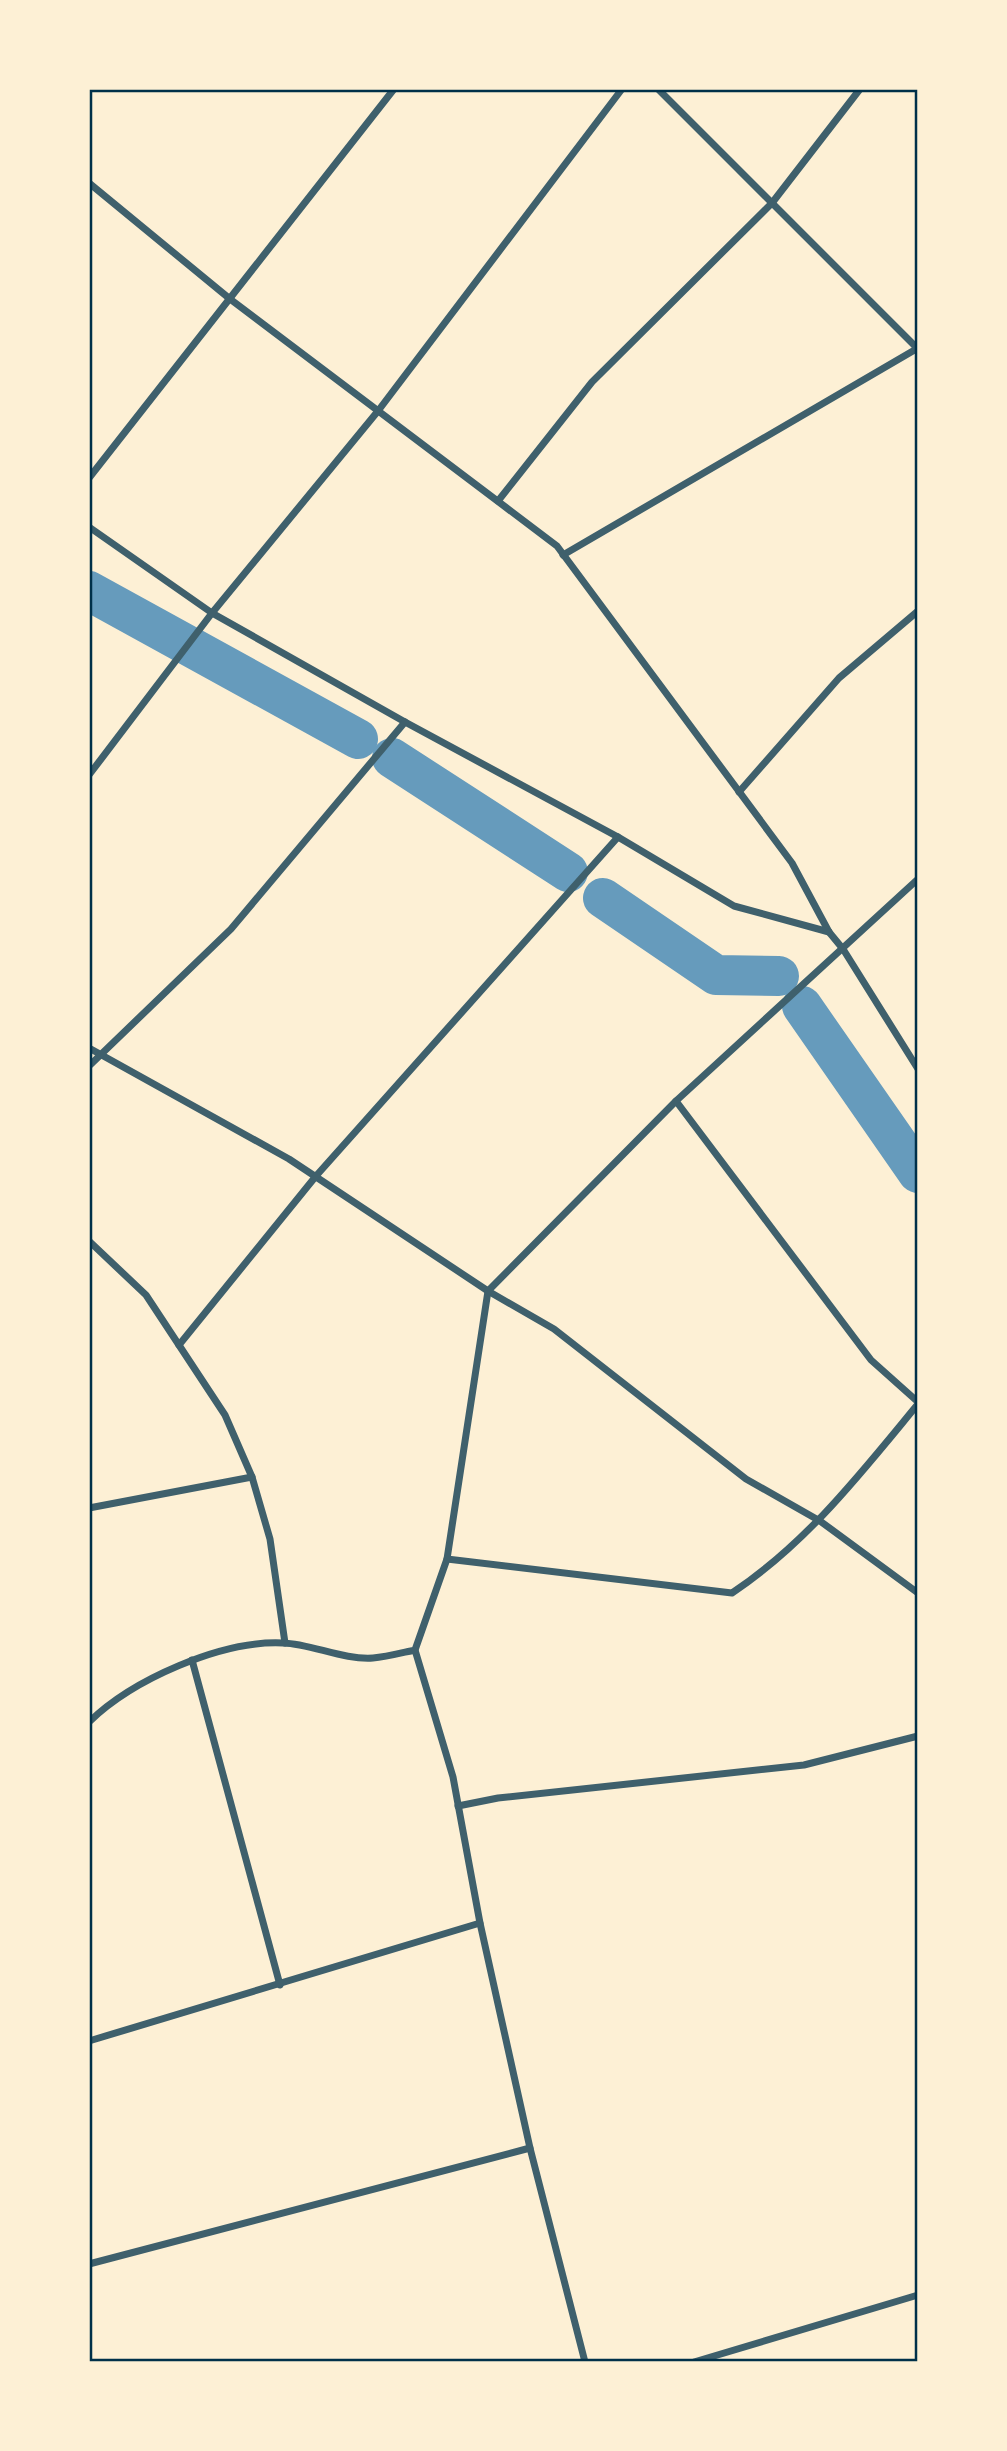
<svg xmlns="http://www.w3.org/2000/svg" width="1007" height="2451" font-family="Montserrat,sans-serif">
	<style>
		.lines { fill: none; stroke-linecap: round; stroke-linejoin: round }
		.canal { stroke: #669bbc; stroke-width: 40 }
		.minor { stroke: #3f606c; stroke-width: 7 }
		.neatline { fill: none; stroke: #003049; stroke-width: 2.5 }
	</style>
	<rect width="100%" height="100%" fill="#fdf0d5"/>
	<g class="lines">
		<g class="canal">
			<polyline points="89,591 358,739"/>
			<polyline points="392,758 568,872"/>
			<polyline points="603,898 716,975 779,976"/>
			<polyline points="802,1006 918,1173"/>
		</g>
		<g class="minor">
			<polyline points="658,89 918,349"/>
			<polyline points="89,183 230,299 557,546 792,863 829,932 843,949 918,1069"/>
			<polyline points="89,478 394,89"/>
			<polyline points="498,501 592,382 772,203 860,89"/>
			<polyline points="89,527 212,613 405,722 618,837 734,906 829,932"/>
			<polyline points="563,555 918,348"/>
			<polyline points="89,775 212,613 378,411 622,89"/>
			<polyline points="739,792 839,678 918,611"/>
			<polyline points="89,1048 289,1159 488,1291 554,1329 746,1479 820,1521 918,1593"/>
			<polyline points="89,1066 231,929 405,722"/>
			<polyline points="676,1101 871,1360 918,1402"/>
			<polyline points="89,1241 146,1295 225,1415 252,1477 270,1539 285,1643"/>
			<polyline points="179,1345 316,1176 618,837"/>
			<polyline points="89,1508 252,1477"/>
			<path d="M447,1559l285,34c75,-50 129,-120 186,-189"/>
			<polyline points="415,1650 453,1777 480,1923 530,2148 585,2362"/>
			<polyline points="192,1660 280,1985"/>
			<path d="M89,1722c43,-42 132,-82 194,-79 29,1 60,17 90,15 13,-1 28,-5 42,-8l32,-91 41,-268 188,-190 242,-222"/>
			<polyline points="458,1806 498,1798 804,1765 918,1736"/>
			<polyline points="89,2041 480,1923"/>
			<polyline points="89,2264 530,2148"/>
			<polyline points="694,2362 918,2295"/>
		</g>
	</g>
	<rect width="1007" height="2451" fill="none" stroke="#fdf0d5" stroke-width="182"/>
	<rect x="91" y="91" width="825" height="2269" class="neatline"/>
</svg>
